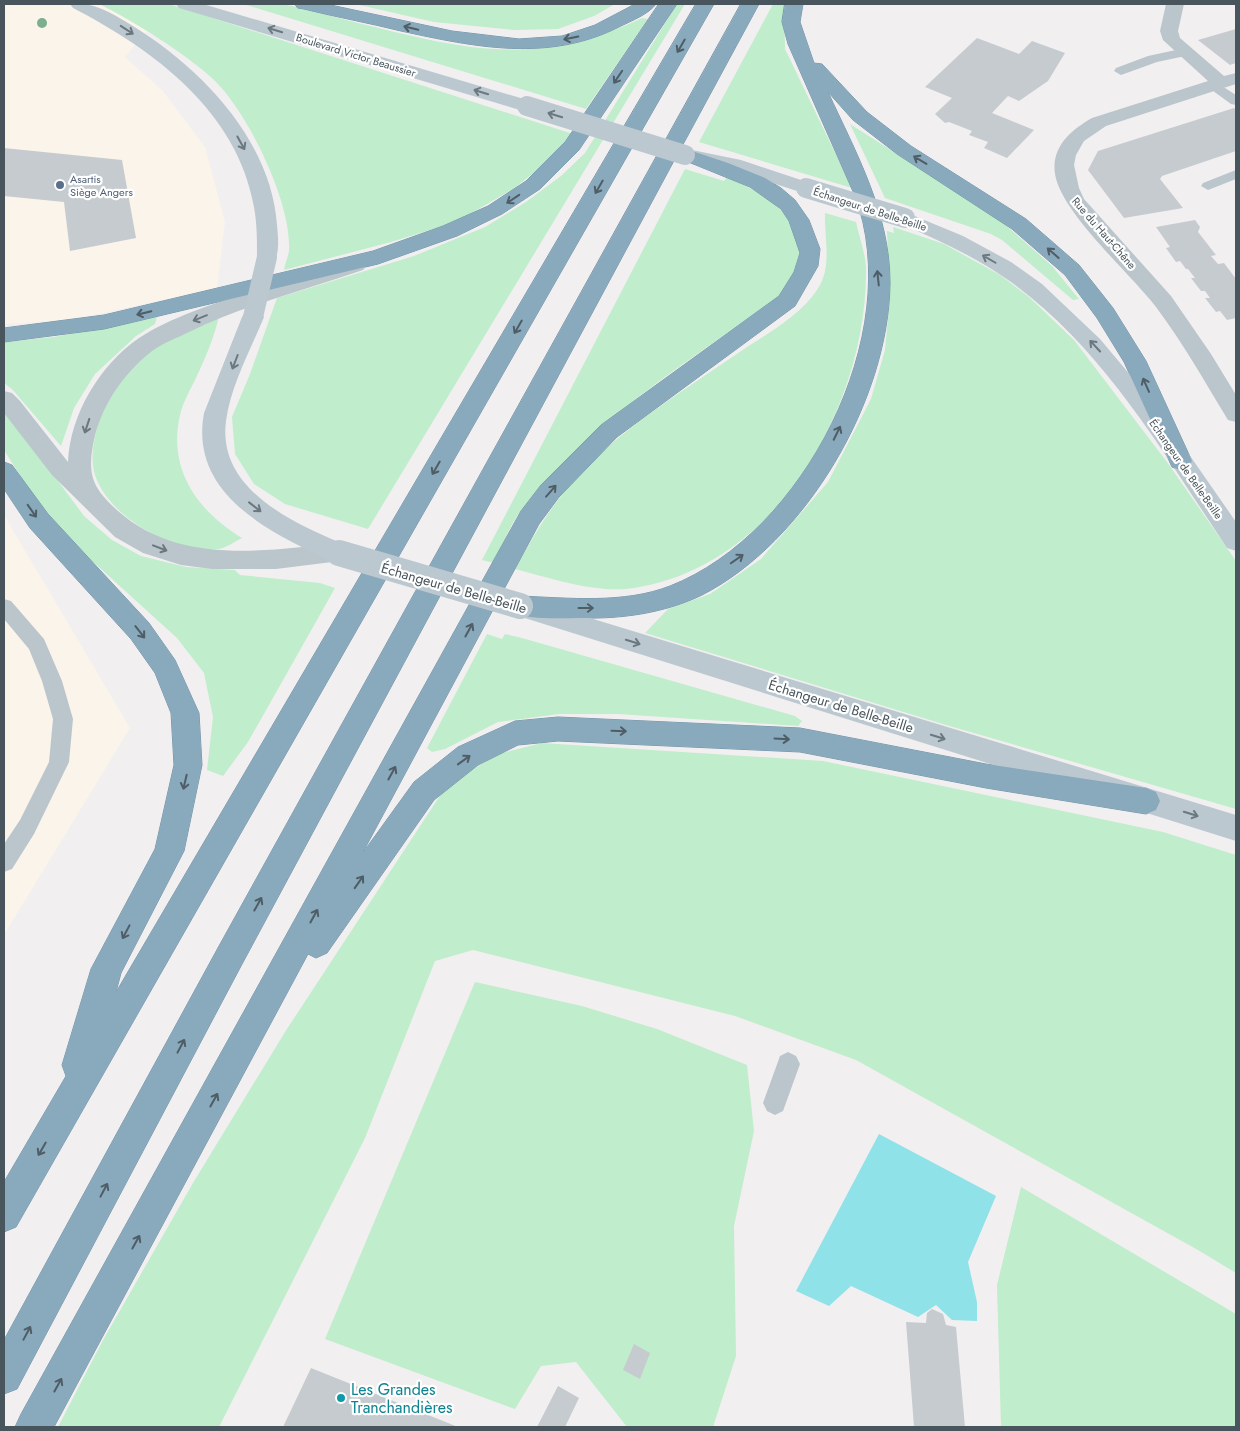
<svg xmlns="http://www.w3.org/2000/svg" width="1240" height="1431" font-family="Jost,sans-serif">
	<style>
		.commercial { fill: #fbf4ea }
		.green { fill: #c0edcb }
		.water { fill: #8fe2e8 }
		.building { fill: #c6cbcf }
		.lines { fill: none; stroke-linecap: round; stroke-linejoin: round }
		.highway-casing { stroke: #7494a8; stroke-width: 1 }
		.lane { fill: #bbc6cc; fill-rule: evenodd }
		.street { fill: #bbc6cc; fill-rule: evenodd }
		.secondary { fill: #bcc8d0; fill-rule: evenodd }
		.highway { fill: #89a9bc; fill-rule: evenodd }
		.secondary-bridge-far1 { stroke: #bcc8d0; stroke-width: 20 }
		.secondary-bridge { stroke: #bcc8d0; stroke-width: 26 }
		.tree { fill: #7caf8e }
		.oneway { stroke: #4e5d66 }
		.oneway2 { stroke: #6b787f }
		.oneway3 { stroke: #6a777e }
		.service-dot { fill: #5c6f8a; stroke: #fff; stroke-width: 2 }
		.culture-dot { fill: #0f9aa8; stroke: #fff; stroke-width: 2 }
		.labels { text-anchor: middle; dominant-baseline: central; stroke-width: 4.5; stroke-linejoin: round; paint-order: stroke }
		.far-street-label { font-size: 11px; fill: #48555c; stroke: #fff }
		.far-service-label { font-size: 11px; fill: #4e5e75; stroke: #fff; text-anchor: start }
		.street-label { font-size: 14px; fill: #48555c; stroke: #fff }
		.near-culture-label { font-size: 16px; fill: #0d838f; stroke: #fff; text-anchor: start }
	</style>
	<rect width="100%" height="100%" fill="#f2eff0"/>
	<g class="commercial">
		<polygon points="4,4 170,4 125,57 163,91 205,147 225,222 217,288 67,321 4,324"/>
		<polygon points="4,515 130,728 4,935"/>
	</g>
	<g class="green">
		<path d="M99,4h70l404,130 -24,27 -36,28 -57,33 -65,20 -107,28c1,-6 4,-13 5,-19 3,-48 -41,-139 -76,-172 -27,-25 -81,-59 -114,-75z"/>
		<path d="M243,4c11,0 23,-1 34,0 25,2 52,12 77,18 110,27 180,47 288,-4l6,1 -62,90z"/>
		<polygon points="355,4 615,4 594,16 558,29 514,30 434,22"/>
		<polygon points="677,4 685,4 368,529 285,504 254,484 235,454 232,417 250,374 277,298 414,256 485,227 526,202 561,176 585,153"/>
		<polygon points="773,4 784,4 785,49 852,188 699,142"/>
		<polygon points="850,124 1000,220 1052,266 1079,299 1073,300 1002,240 991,234 885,198"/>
		<path d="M685,169l39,12 3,-4c38,16 93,49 66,99 -3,7 -8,14 -13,20 -91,65 -191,126 -260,216 -11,15 -18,35 -26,51l-12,-3z"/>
		<path d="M825,213l31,9c3,14 9,30 10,45 2,136 -88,299 -232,321 -37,6 -84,-10 -119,-19 10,-17 20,-36 31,-52 24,-38 59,-70 95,-97 34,-25 71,-49 106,-73 24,-15 54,-33 70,-57 16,-23 7,-51 8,-77z"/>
		<polygon points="893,227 944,244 1000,275 1029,297 1074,340 1167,462 1236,561 1236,809 946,725 645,633 668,609 710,594 761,559 828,482 871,399 885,350 890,297 887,231 894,233"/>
		<path d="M219,316c-5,22 -14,43 -24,64 -5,10 -11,21 -14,31 -15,56 15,99 61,127 -6,3 -16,10 -23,11 -44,5 -110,-31 -124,-74 -9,-27 9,-75 25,-97 24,-31 65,-45 99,-62z"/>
		<polygon points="157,317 155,324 136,336 95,374 74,408 61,446 12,389 4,383 4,342 54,337"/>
		<polygon points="4,408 84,516 112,540 141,556 186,567 235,570 240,575 320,583 335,588 248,742 223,776 207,770 213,717 204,673 177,638 79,549 35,499 4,450"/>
		<polygon points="487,634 502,639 505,634 522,638 795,716 802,721 798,726 618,714 559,714 498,722 445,749 432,752 427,748"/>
		<polygon points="542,743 823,761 1163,832 1236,855 1236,1273 1198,1250 856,1060 735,1016 473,950 435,961 365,1138 219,1427 58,1427 102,1342 193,1183 285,1032 447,785 498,754"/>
		<polygon points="475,982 582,1006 657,1029 747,1065 754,1131 734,1226 736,1356 713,1427 627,1427 576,1362 541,1366 515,1409 325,1339"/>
		<polygon points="1021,1187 1236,1314 1236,1427 1001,1427 997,1285"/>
	</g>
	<polygon class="water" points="879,1134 996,1196 968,1262 977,1302 977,1321 952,1320 936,1305 918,1317 851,1286 829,1306 796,1291"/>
	<g class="building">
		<polygon points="1236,29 1236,63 1230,65 1198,40"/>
		<polygon points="977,38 1019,54 1032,41 1065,53 1048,81 1019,101 1008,96 992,113 1034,130 1007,158 984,148 988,142 969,135 972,131 949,122 945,123 935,114 952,98 925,87"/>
		<polygon points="1234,108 1236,110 1236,151 1162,176 1160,179 1183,208 1124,218 1088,170 1098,151"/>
		<polygon points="4,148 122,160 136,238 70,251 64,202 4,196"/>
		<polygon points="1195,220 1200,227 1198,232 1216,255 1211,256 1218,264 1224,263 1236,279 1236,318 1227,320 1220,311 1216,312 1205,298 1210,298 1205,291 1201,291 1191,278 1195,278 1188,269 1186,269 1180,261 1176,262 1166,248 1170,247 1156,227"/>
		<polygon points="932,1309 943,1314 946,1325 956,1327 965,1427 914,1427 906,1322 926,1323 927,1313"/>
		<polygon points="634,1344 650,1353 640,1379 623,1370"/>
		<polygon points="311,1368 458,1427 283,1427"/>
		<polygon points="558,1386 579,1398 565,1427 537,1427"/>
	</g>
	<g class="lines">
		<defs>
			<g id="highway">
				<path d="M295,4h31l126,27 67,8 43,-3 33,-11 40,-21h21c-7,10 -25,17 -35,22 -72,37 -146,21 -220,5 -32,-8 -65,-14 -97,-22l-6,-1z"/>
				<polygon points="659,4 677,4 579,150 540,189 502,214 457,236 378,264 104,329 4,342 4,328 104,315 373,251 443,226 488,206 526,181 565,142"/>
				<polygon points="696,4 714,4 16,1227 4,1232 4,1182 66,1076 62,1065 91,969 155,849 174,765 171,713 155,673 131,639 30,528 4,489 4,462 12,465 48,514 149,623 175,660 199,713 202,765 184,851 121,973 116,992"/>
				<polygon points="741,4 759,4 680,150 692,151 728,163 765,178 781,188 795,200 809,220 820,249 818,266 795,306 617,437 559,497 539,524 362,854 414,782 458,747 515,721 558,717 800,728 986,764 1146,788 1156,792 1160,801 1156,810 1146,814 986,788 800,752 558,741 518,745 478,765 434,800 327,953 316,958 308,954 54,1427 15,1427 21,1414 521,511 541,485 601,425 779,296 794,272 800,253 789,221 781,209 750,187 676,157 241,966 17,1389 4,1394 4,1340 219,946"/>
				<path d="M785,4h18l-3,18 14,41 8,1 45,48 44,34 115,73 53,46 34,43 33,53 46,100 -4,6 -8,3 -8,-3 -48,-105 -27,-44 -32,-43 -53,-46 -115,-75 -44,-34 -25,-28c28,61 62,121 62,191 -1,116 -84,259 -188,312 -37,18 -80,24 -121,23 -23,0 -49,2 -70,-5l-4,-7 4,-7 9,-3c48,2 104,8 150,-10 133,-52 237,-252 185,-390l-67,-152 -6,-22z"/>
			</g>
		</defs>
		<use href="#highway" class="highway-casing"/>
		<g class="lane">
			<polygon points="1185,48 1192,52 1190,55 1157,62 1121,75 1114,71 1116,68 1148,56"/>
			<polygon points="1214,81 1236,95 1236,105 1231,104 1209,88 1207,85 1209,82"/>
			<polygon points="1236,170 1236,179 1208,190 1201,186 1203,183"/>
			<polygon points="4,599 11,601 44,639 62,681 73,719 69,762 34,834 12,869 4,872 4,844 20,820 49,762 53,719 42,681 29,649 4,619"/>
			<polygon points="788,1052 796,1056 800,1064 783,1111 775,1115 767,1111 763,1103 780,1056"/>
		</g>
		<g class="street">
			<path d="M1166,4h18l-6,27 2,7 44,38 12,-3v11l-130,42 -22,15 -8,14 -2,10 5,23 5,11 87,97 40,58 25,41v27l-8,-2c-23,-38 -45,-77 -72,-113 -25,-33 -95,-94 -101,-133 -4,-27 16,-44 37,-56l116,-37 -45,-41 -3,-9z"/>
			<path d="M356,258l7,2 4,5 -4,5c-58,20 -118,35 -174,62 -12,6 -26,11 -37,19 -30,24 -52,56 -59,94 -6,33 2,45 25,66 61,54 146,40 221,32l9,3 4,7 -4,7 -72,9h-64l-31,-4 -38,-12 -28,-16 -63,-62 -48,-62v-22l8,2 8,8 48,61c2,-48 32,-97 71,-124 37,-25 102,-43 145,-57 24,-7 48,-16 72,-23z"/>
		</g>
		<g class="secondary">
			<path d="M70,4c26,-2 41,9 63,22 68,42 138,114 144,199 1,11 3,27 -3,37l-7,2 -7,-2 -3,-5c0,-17 0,-33 -3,-50 -17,-96 -100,-157 -181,-199z"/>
			<polygon points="176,4 203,4 534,102 536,106 534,110 520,110 179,8"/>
			<polygon points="692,150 741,160 813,184 816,188 813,192 806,194 730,169 685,160 682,156 685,152"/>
			<path d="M905,212l58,24 48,26 31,22 58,55 52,62 84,121v29l-9,-3c-63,-94 -123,-199 -216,-266 -35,-25 -74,-43 -113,-59l-3,-5 3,-5z"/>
			<path d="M253,310l8,2 3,5c-14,34 -33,68 -38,104 -9,70 70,103 122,125l4,7 -4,7 -9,3 -9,-3c-61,-27 -141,-67 -126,-147l38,-96 3,-5z"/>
			<polygon points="521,597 1236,815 1236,841 512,614 508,607 512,600"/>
		</g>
		<use href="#highway" class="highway"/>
		<g class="secondary-bridge-far1">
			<polyline points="527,106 685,155"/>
			<polyline points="806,188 905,218"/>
			<polyline points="253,317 267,257"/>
		</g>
		<polyline class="secondary-bridge" points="339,553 520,606"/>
	</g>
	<circle class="tree" cx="42" cy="23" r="5"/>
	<defs><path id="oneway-shaft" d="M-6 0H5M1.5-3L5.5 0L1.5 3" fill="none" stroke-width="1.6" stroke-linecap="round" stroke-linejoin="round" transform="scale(1.25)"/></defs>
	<g class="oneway">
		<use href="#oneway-shaft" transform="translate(411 28) rotate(-167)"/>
		<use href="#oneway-shaft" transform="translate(571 38) rotate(168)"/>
		<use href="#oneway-shaft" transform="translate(681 46) rotate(120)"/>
		<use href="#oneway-shaft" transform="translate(618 77) rotate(124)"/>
		<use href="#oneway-shaft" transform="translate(920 160) rotate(-149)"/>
		<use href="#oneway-shaft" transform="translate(599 187) rotate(120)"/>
		<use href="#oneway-shaft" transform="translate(513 199) rotate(146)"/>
		<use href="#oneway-shaft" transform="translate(1053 253) rotate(-139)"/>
		<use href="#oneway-shaft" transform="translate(878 278) rotate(-96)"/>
		<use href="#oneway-shaft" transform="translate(144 313) rotate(167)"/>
		<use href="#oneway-shaft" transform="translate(518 327) rotate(120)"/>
		<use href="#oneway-shaft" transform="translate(1146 385) rotate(-114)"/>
		<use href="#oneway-shaft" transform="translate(837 433) rotate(-64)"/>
		<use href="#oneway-shaft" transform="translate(436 468) rotate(120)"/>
		<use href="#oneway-shaft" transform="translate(551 491) rotate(-49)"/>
		<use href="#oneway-shaft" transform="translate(32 511) rotate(55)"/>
		<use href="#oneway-shaft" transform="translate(737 559) rotate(-35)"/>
		<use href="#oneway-shaft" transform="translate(586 608)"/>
		<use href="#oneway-shaft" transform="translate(469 630) rotate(-61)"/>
		<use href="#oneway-shaft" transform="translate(140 632) rotate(52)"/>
		<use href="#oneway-shaft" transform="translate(619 731) rotate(2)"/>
		<use href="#oneway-shaft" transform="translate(782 739) rotate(3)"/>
		<use href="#oneway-shaft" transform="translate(464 760) rotate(-36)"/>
		<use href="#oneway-shaft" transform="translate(392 773) rotate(-61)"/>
		<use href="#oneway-shaft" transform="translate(185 782) rotate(103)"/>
		<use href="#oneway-shaft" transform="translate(359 882) rotate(-55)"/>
		<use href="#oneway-shaft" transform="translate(258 904) rotate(-61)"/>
		<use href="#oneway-shaft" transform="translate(314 916) rotate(-61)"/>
		<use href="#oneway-shaft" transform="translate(126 932) rotate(118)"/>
		<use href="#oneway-shaft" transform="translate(181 1046) rotate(-62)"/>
		<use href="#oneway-shaft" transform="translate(214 1100) rotate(-61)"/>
		<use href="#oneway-shaft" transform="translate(42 1149) rotate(120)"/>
		<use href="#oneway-shaft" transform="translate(104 1190) rotate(-62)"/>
		<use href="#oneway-shaft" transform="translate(136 1242) rotate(-61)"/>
		<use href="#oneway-shaft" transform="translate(27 1333) rotate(-62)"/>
		<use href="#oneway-shaft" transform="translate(58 1385) rotate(-61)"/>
	</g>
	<g class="oneway2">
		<use href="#oneway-shaft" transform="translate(127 30) rotate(33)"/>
		<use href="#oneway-shaft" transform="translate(275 30) rotate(-163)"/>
		<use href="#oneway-shaft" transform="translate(481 92) rotate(-163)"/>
		<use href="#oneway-shaft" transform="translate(555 115) rotate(-163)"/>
		<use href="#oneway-shaft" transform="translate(241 143) rotate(61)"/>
		<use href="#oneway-shaft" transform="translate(989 259) rotate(-150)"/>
		<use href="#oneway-shaft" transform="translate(1095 346) rotate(-133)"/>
		<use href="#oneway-shaft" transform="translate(235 362) rotate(111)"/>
		<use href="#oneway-shaft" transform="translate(255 507) rotate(38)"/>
		<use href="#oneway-shaft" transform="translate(633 642) rotate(17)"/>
		<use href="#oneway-shaft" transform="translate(938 737) rotate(17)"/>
		<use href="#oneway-shaft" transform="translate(1191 814) rotate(17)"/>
	</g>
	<g class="oneway3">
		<use href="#oneway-shaft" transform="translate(200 318) rotate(158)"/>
		<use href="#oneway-shaft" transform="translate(87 426) rotate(108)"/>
		<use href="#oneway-shaft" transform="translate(160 548) rotate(21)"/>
	</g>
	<circle class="service-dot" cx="60" cy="185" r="5"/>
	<circle class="culture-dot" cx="341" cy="1398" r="5"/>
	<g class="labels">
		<g class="far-street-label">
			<text transform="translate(356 55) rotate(17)">Boulevard Victor Beaussier</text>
			<text transform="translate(870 209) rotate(18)">Échangeur de Belle-Beille</text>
			<text transform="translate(1104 233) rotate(49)">Rue du Haut-Chêne</text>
			<text transform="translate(1186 469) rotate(55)">Échangeur de Belle-Beille</text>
		</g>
		<g class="far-service-label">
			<text x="70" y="179">Asartis<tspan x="70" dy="13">Siège Angers</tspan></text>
		</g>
		<g class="street-label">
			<text transform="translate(454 588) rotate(16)">Échangeur de Belle-Beille</text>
			<text transform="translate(841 706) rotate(17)">Échangeur de Belle-Beille</text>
		</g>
		<g class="near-culture-label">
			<text x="351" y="1389">Les Grandes<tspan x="351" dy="18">Tranchandières</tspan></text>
		</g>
	</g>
	<rect width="1240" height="1431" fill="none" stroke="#48555c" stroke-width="10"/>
</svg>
